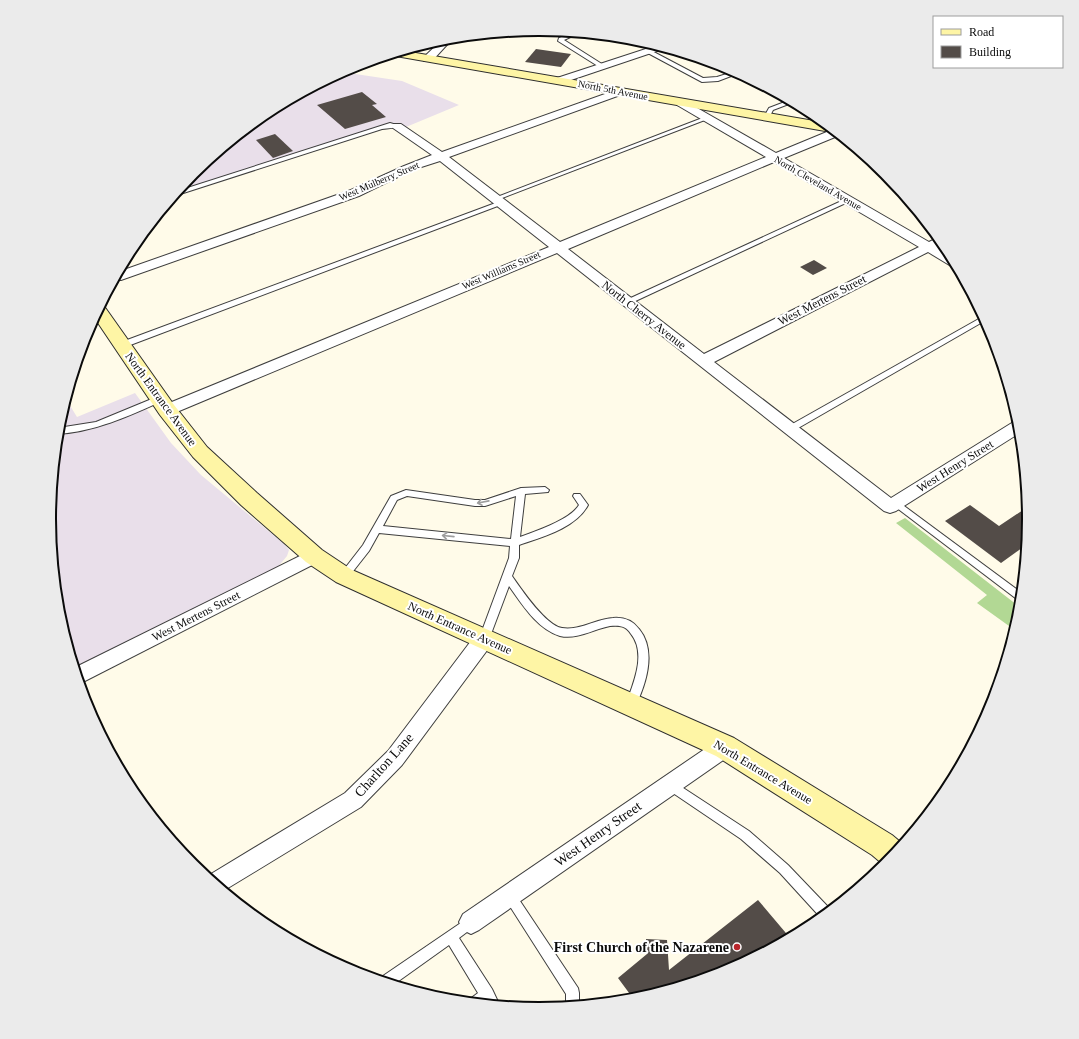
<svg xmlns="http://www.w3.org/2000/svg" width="1079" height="1039" font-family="Georgia,serif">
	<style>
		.industrial { fill: #e9dfea }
		.forest { fill: #b2d894 }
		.building { fill: #534c48 }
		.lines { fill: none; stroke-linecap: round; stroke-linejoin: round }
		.lane-casing { stroke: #3e3e3e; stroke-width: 2 }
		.street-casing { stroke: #3e3e3e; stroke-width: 2 }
		.secondary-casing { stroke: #2d2d2d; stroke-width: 2 }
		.lane { fill: #fff; fill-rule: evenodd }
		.street { fill: #fff; fill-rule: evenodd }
		.secondary { fill: #fef5a5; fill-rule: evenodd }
		.oneway { stroke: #9d9d9d }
		.poi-dot { fill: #b9252b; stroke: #fff; stroke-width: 1.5 }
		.labels { text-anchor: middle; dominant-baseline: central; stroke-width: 4; stroke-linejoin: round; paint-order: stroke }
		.far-street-label { font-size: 10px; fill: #0b0b0b; stroke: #fff }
		.street-label { font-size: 12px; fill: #0b0b0b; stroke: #fff }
		.near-street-label { font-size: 14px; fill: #0b0b0b; stroke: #fff }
		.near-poi-label { font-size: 14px; font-weight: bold; fill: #0b0b0b; stroke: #fff; text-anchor: end }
		.rim { fill: none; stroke: #0b0b0b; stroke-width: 2 }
	</style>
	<rect width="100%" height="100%" fill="#fffbe9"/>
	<g class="industrial">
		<polygon points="342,72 402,81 459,105 406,127 400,124 377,128 176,193 193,173 267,112"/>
		<polygon points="135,393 171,443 201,475 284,544 289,550 287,556 277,568 74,668 58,615 49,519 58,424 66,399 77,417"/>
	</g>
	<polygon class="forest" points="905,518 1021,608 1016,631 977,603 987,595 896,523"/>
	<g class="building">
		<polygon points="536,49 571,54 561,67 525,62"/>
		<polygon points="362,92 377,104 372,105 386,117 345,129 317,105"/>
		<polygon points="275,134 293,151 273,158 256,140"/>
		<polygon points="814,260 827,268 813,275 800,267"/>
		<polygon points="970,505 999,526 1029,506 1030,520 1028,542 1026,545 1001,563 945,521"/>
		<polygon points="758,900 791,939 727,973 635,1001 618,978 647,954 646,939 667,940 669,970"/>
	</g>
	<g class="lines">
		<defs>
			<g id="lane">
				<polygon points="573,32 579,33 564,40 605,66 605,68 601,68 558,41 559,38"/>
				<polygon points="648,49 703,78 717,77 736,71 739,73 718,81 702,82 646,52 645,51"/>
				<polygon points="790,100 794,102 773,110 769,118 765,118 764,117 769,108"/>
				<polygon points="705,117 710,118 497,200 492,199"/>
				<path d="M390,123l10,3c-3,2 -13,2 -18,3l-208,67 4,-5z"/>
				<polygon points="848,198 851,200 850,201 629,304 623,304 622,302"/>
				<polygon points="501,201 504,203 503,204 125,347 122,347 118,345 119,343"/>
				<polygon points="984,316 986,320 793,431 787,431 786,429 787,427"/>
				<path d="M159,396l3,1 1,2 -1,2c-33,15 -68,31 -105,33l1,-6 38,-6z"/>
				<path d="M545,487l4,3 -1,2 -23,2 -5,43c16,-6 50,-17 59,-32l-6,-9 1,-2h6l8,11c-12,23 -46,32 -69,40v13l-7,18c9,13 34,50 50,52 17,3 34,-9 51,-10 11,-1 19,2 26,11 18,22 7,55 -4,78l-4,2 -4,-2 -1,-3c7,-20 21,-50 5,-70 -5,-8 -11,-9 -21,-8 -16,3 -33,14 -50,10 -23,-7 -38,-32 -51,-50l-21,56 -4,1 -4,-1 -1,-3 30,-81 1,-12 -131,-13 -10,18 -22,28h-6l-2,-3 24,-31 28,-49 15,-6 69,10h10l36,-12zM407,496l68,10h10l31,-10 -5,43 -128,-13 14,-26z"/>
				<polygon points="896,500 1023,594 1022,603 893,505 892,503"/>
				<polygon points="671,780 749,831 788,865 832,911 822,919 780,873 741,839 667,789 665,785 667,781"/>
				<polygon points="510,890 514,892 578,988 579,993 579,1006 566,1007 566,994 506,900 504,896 506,892"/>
				<polygon points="471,916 475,918 477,922 475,926 459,938 492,989 500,1006 469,1003 470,999 478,993 449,945 393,985 379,981 380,978"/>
			</g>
			<g id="street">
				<polygon points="454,37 432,61 424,61 423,59 424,57 444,38"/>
				<polygon points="658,45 666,48 565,82 557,82 556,80 557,78"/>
				<path d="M619,89l5,3 -1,2 -174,63 111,85 206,-85 -89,-52 -1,-2 1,-2h8l91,52 58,-24 6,6 -56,23 145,84 10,-5 6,7 -7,3 14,8 6,11h-7l-23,-14 -214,110 177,136 124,-77 4,-1 2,12 -125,79 -6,2 -6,-2 -327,-258 -385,161 -5,1 -5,-1 -3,-4 3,-4 387,-159 -109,-86 -28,9 -53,26 -238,84h-7l4,-8 233,-82 53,-24 28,-11 -39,-27 -2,-2 2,-2h8l41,28zM774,162l145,85 -215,107 -136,-105z"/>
				<polygon points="314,549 320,551 323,556 320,561 79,684 74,668"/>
				<polygon points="484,631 491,633 493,639 491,645 402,765 361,807 223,891 206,877 345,793 388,751 477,633"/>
				<polygon points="725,738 732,740 735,747 732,754 479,930 471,934 463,930 459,922 463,914 718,740"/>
			</g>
			<g id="secondary">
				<polygon points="404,51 826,123 836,131 831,132 390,55"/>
				<polygon points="101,305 104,306 174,405 207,447 257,493 322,550 352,570 734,738 892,835 904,845 886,866 885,866 872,855 716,756 336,582 306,562 241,505 193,457 160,415 94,317"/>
			</g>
		</defs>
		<use href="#lane" class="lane-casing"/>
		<use href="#street" class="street-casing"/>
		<use href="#secondary" class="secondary-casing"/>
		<use href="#lane" class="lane"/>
		<use href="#street" class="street"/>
		<use href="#secondary" class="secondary"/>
	</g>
	<defs><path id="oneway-shaft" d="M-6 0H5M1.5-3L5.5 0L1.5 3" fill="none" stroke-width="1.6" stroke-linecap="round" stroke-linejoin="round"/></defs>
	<g class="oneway">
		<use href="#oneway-shaft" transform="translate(483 502) rotate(169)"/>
		<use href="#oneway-shaft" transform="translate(448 536) rotate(-174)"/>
	</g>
	<circle class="poi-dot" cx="737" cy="947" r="4"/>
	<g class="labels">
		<g class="far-street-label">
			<text transform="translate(613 90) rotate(11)">North 5th Avenue</text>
			<text transform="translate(379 181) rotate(-23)">West Mulberry Street</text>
			<text transform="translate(818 183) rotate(30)">North Cleveland Avenue</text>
			<text transform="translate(501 270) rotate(-23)">West Williams Street</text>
		</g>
		<g class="street-label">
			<text transform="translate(822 300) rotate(-27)">West Mertens Street</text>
			<text transform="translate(644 315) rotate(38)">North Cherry Avenue</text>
			<text transform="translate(161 399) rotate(54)">North Entrance Avenue</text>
			<text transform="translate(955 466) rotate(-32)">West Henry Street</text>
			<text transform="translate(196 616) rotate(-27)">West Mertens Street</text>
			<text transform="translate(460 628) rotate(24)">North Entrance Avenue</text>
			<text transform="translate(763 772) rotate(31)">North Entrance Avenue</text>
		</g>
		<g class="near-street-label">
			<text transform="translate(384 765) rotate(-48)">Charlton Lane</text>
			<text transform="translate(598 834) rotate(-35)">West Henry Street</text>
		</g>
		<g class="near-poi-label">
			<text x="729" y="947">First Church of the Nazarene</text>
		</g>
	</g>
	<path d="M0 0H1079V1039H0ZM56 519a483 483 0 1 1 966 0a483 483 0 1 1-966 0Z" fill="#ebebeb" fill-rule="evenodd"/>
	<path class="rim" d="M56 519a483 483 0 1 1 966 0a483 483 0 1 1-966 0Z"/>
	<rect x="933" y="16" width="130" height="52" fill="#ffffff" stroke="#9d9d9d"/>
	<rect x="941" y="29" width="20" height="6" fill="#fef5a5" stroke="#9d9d9d"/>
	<text x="969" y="36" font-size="12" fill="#0b0b0b">Road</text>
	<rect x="941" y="46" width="20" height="12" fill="#534c48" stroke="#9d9d9d"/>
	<text x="969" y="56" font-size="12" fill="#0b0b0b">Building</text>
</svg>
